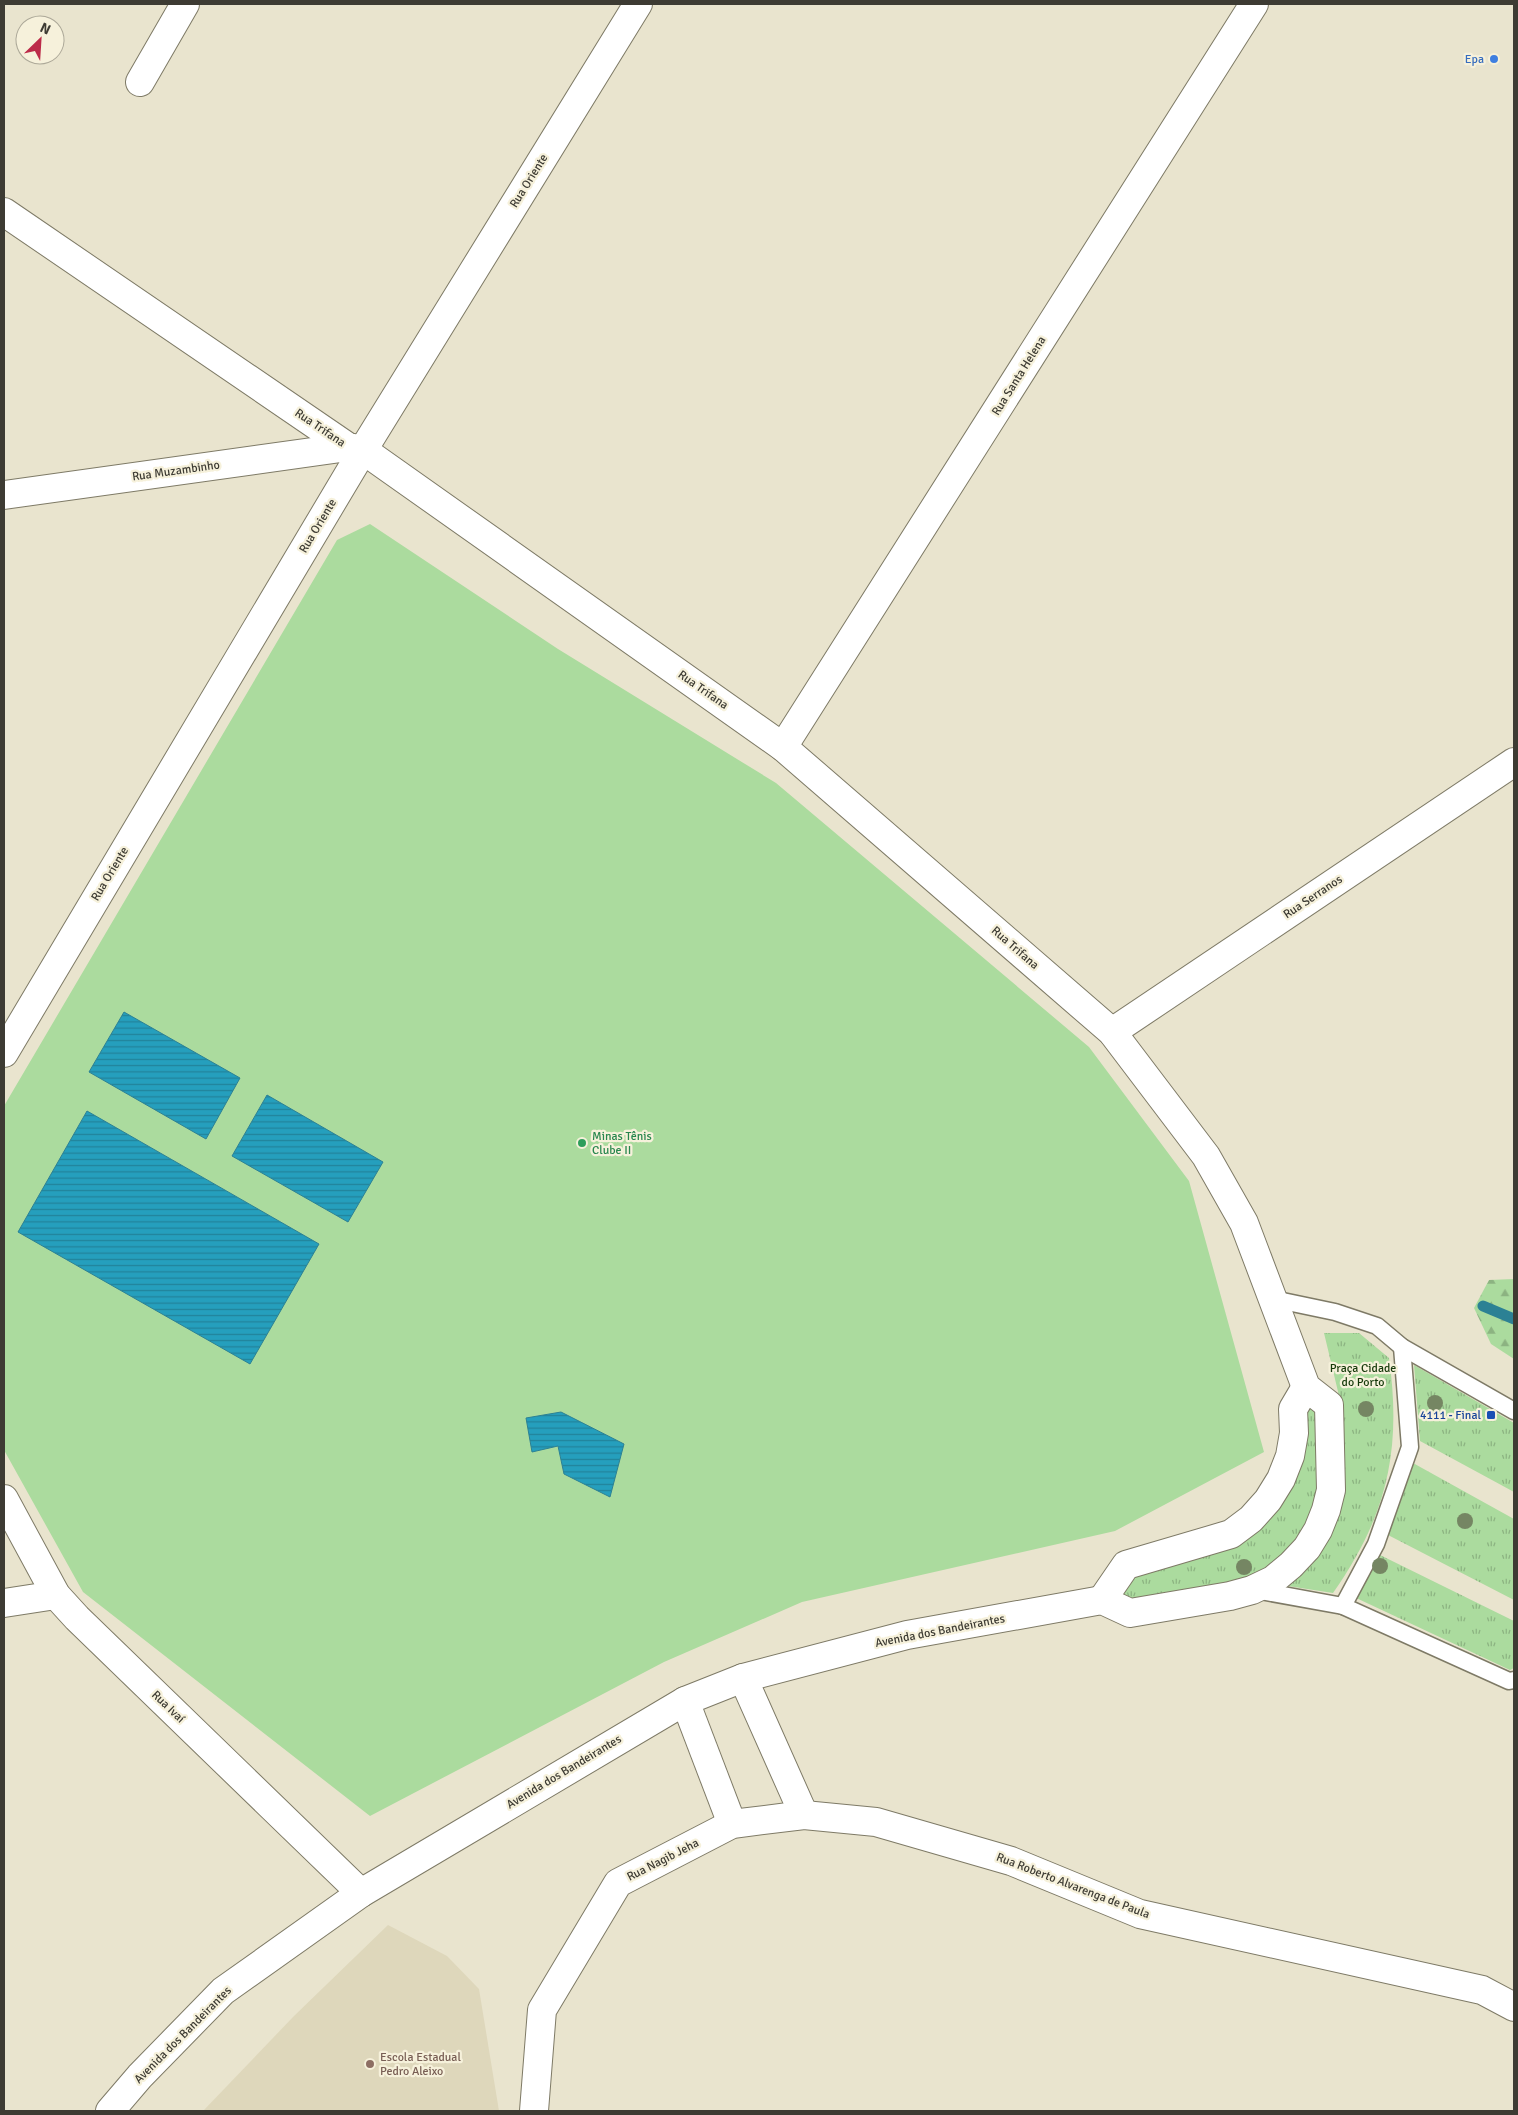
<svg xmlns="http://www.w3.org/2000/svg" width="1518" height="2115" font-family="Signika,sans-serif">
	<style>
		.built { fill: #ded7bb }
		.green { fill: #abdb9e }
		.forest { fill: url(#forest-firs) }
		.park { fill: url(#park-tufts) }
		.water { fill: url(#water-rules); stroke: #2c8194 }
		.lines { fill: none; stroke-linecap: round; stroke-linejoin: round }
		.stream { stroke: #2c8194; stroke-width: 11 }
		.lane-casing { stroke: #7e7a66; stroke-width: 19 }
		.street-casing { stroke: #7e7a66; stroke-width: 30 }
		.secondary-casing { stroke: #7e7a66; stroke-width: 30 }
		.lane { stroke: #fff; stroke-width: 16 }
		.street { stroke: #fff; stroke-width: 28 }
		.secondary { stroke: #fff; stroke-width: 28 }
		.tree { fill: #758663 }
		.shop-dot { fill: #3f7fe0; stroke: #f6f1db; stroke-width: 2 }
		.leisure-dot { fill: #2e9e5b; stroke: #f6f1db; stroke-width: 2 }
		.transit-dot { fill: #1a4fb4; stroke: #f6f1db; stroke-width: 2 }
		.education-dot { fill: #8d6e63; stroke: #f6f1db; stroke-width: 2 }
		.labels { text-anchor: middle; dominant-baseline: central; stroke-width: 4.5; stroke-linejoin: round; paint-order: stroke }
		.shop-label { font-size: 12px; fill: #366cbe; stroke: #f6f1db; text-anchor: end }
		.street-label { font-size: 12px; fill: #3d3b33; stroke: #f6f1db }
		.leisure-label { font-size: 12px; fill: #27864d; stroke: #f6f1db; text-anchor: start }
		.park-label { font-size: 12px; fill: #163a0b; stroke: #f6f1db }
		.transit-label { font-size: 12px; fill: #164399; stroke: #f6f1db; text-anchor: end }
		.education-label { font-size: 12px; fill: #785e54; stroke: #f6f1db; text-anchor: start }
	</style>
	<defs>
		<pattern id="forest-firs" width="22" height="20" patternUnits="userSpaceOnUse" patternTransform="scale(1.25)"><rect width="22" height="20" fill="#abdb9e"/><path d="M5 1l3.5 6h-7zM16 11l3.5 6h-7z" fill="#8cb381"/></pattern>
		<pattern id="park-tufts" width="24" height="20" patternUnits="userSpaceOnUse" patternTransform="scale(1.25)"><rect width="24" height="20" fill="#abdb9e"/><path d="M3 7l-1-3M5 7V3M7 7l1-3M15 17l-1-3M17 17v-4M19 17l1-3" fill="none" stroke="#8cb381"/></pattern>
		<pattern id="water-rules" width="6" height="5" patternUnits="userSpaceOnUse" patternTransform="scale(1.25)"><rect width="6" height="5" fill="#259fbd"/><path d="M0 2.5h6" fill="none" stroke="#21839a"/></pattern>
	</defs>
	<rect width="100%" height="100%" fill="#e9e4ce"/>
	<polygon class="built" points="388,1925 447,1956 479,1989 499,2111 203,2111 294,2016"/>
	<polygon class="green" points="370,524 558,649 776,783 1089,1047 1189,1181 1264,1452 1115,1531 802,1602 664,1662 370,1816 83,1592 4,1450 4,1106 337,540"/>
	<polygon class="forest" points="1514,1279 1514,1359 1491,1344 1474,1308 1489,1280"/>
	<g class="park">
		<path d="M1324,1333h35l30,25c13,92 -2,158 -56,235l-45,-7 27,-31 25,-155z"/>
		<polygon points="1414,1365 1514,1423 1514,1492 1420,1441"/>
		<polygon points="1309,1403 1319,1410 1319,1488 1308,1525 1284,1557 1248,1580 1131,1602 1118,1596 1132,1574 1236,1543"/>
		<polygon points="1413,1463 1514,1519 1514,1600 1388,1535"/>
		<polygon points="1378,1554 1514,1621 1514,1668 1510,1670 1354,1597"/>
	</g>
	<g class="water">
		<polygon points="124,1012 240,1078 206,1139 89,1072"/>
		<polygon points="267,1095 383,1162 348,1222 232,1156"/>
		<polygon points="87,1111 319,1244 250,1364 18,1232"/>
		<polygon points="561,1412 624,1444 610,1497 564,1474 558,1446 532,1452 526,1418"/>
	</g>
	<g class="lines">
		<polyline class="stream" points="1483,1306 1514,1319"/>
		<defs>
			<g id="lane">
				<polyline points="1273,1299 1335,1312 1377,1326 1402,1347 1514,1411"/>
				<polyline points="1255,1590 1343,1606 1509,1681 1514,1680"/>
				<polyline points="1343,1606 1376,1544 1410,1447 1402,1347"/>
			</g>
			<g id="street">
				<polyline points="140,82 185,4"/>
				<polyline points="4,495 348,447"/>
				<polyline points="783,747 1254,4"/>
				<polyline points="1112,1032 1514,762"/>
				<polyline points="4,1053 363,450 638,4"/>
				<polyline points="4,1499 56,1595 77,1618 361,1893"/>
				<polyline points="4,1603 56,1595"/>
				<polyline points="743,1678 804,1815"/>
				<polyline points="685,1701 732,1824"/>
				<polyline points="534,2111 542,2010 618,1883 732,1824 804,1815 876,1822 1011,1861 1140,1914 1482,1990 1514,2007"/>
			</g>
			<g id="secondary">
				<polyline points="4,212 348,447 363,450 783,747 1112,1032 1206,1156 1244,1223 1306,1387 1329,1405 1331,1490 1326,1510 1318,1530 1307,1548 1291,1565 1273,1580 1252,1590 1230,1596 1130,1613 1102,1600 907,1635 743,1678 685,1701 361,1893 223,1991 140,2076 110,2111"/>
				<polyline points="1102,1600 1126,1565 1231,1534 1251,1519 1268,1500 1281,1479 1290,1456 1294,1433 1293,1409 1306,1387"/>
			</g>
		</defs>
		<use href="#lane" class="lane-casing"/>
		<use href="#street" class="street-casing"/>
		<use href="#secondary" class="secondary-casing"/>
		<use href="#lane" class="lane"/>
		<use href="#street" class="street"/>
		<use href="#secondary" class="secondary"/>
	</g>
	<g class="tree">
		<circle cx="1435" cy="1403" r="8"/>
		<circle cx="1366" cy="1409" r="8"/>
		<circle cx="1465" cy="1521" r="8"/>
		<circle cx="1380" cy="1566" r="8"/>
		<circle cx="1244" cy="1567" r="8"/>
	</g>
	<circle class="shop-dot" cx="1494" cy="59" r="5"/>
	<circle class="leisure-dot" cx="582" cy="1143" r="5"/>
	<rect class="transit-dot" x="1486" y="1410" width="10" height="10" rx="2.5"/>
	<circle class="education-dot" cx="370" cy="2064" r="5"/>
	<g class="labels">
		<g class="shop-label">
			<text x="1484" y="59">Epa</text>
		</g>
		<g class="street-label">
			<text transform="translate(529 181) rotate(-58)">Rua Oriente</text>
			<text transform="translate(1019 376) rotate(-58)">Rua Santa Helena</text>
			<text transform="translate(320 428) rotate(34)">Rua Trifana</text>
			<text transform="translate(176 471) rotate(-8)">Rua Muzambinho</text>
			<text transform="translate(318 526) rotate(-59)">Rua Oriente</text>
			<text transform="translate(703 690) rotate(35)">Rua Trifana</text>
			<text transform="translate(110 874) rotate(-59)">Rua Oriente</text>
			<text transform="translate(1313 897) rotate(-34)">Rua Serranos</text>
			<text transform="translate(1015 948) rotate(41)">Rua Trifana</text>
			<text transform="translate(940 1631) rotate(-11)">Avenida dos Bandeirantes</text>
			<text transform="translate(168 1707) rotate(44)">Rua Ivaí</text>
			<text transform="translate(564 1772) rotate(-31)">Avenida dos Bandeirantes</text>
			<text transform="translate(663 1860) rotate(-27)">Rua Nagib Jeha</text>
			<text transform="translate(1073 1886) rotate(21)">Rua Roberto Alvarenga de Paula</text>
			<text transform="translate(183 2035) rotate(-45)">Avenida dos Bandeirantes</text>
		</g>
		<g class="leisure-label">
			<text x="592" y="1136">Minas Tênis<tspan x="592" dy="14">Clube II</tspan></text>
		</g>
		<g class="park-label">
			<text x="1363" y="1368">Praça Cidade<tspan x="1363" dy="14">do Porto</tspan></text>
		</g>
		<g class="transit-label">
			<text x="1481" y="1415">4111 - Final</text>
		</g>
		<g class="education-label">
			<text x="380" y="2057">Escola Estadual<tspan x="380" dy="14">Pedro Aleixo</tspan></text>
		</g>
	</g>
	<rect width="1518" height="2115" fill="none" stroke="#3d3b33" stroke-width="10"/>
	<g transform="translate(40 40) rotate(25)"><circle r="24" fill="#f6f1db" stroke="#aca898"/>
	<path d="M0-4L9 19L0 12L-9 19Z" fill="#bc2b49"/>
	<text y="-8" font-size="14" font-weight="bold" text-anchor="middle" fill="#3d3b33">N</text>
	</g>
</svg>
